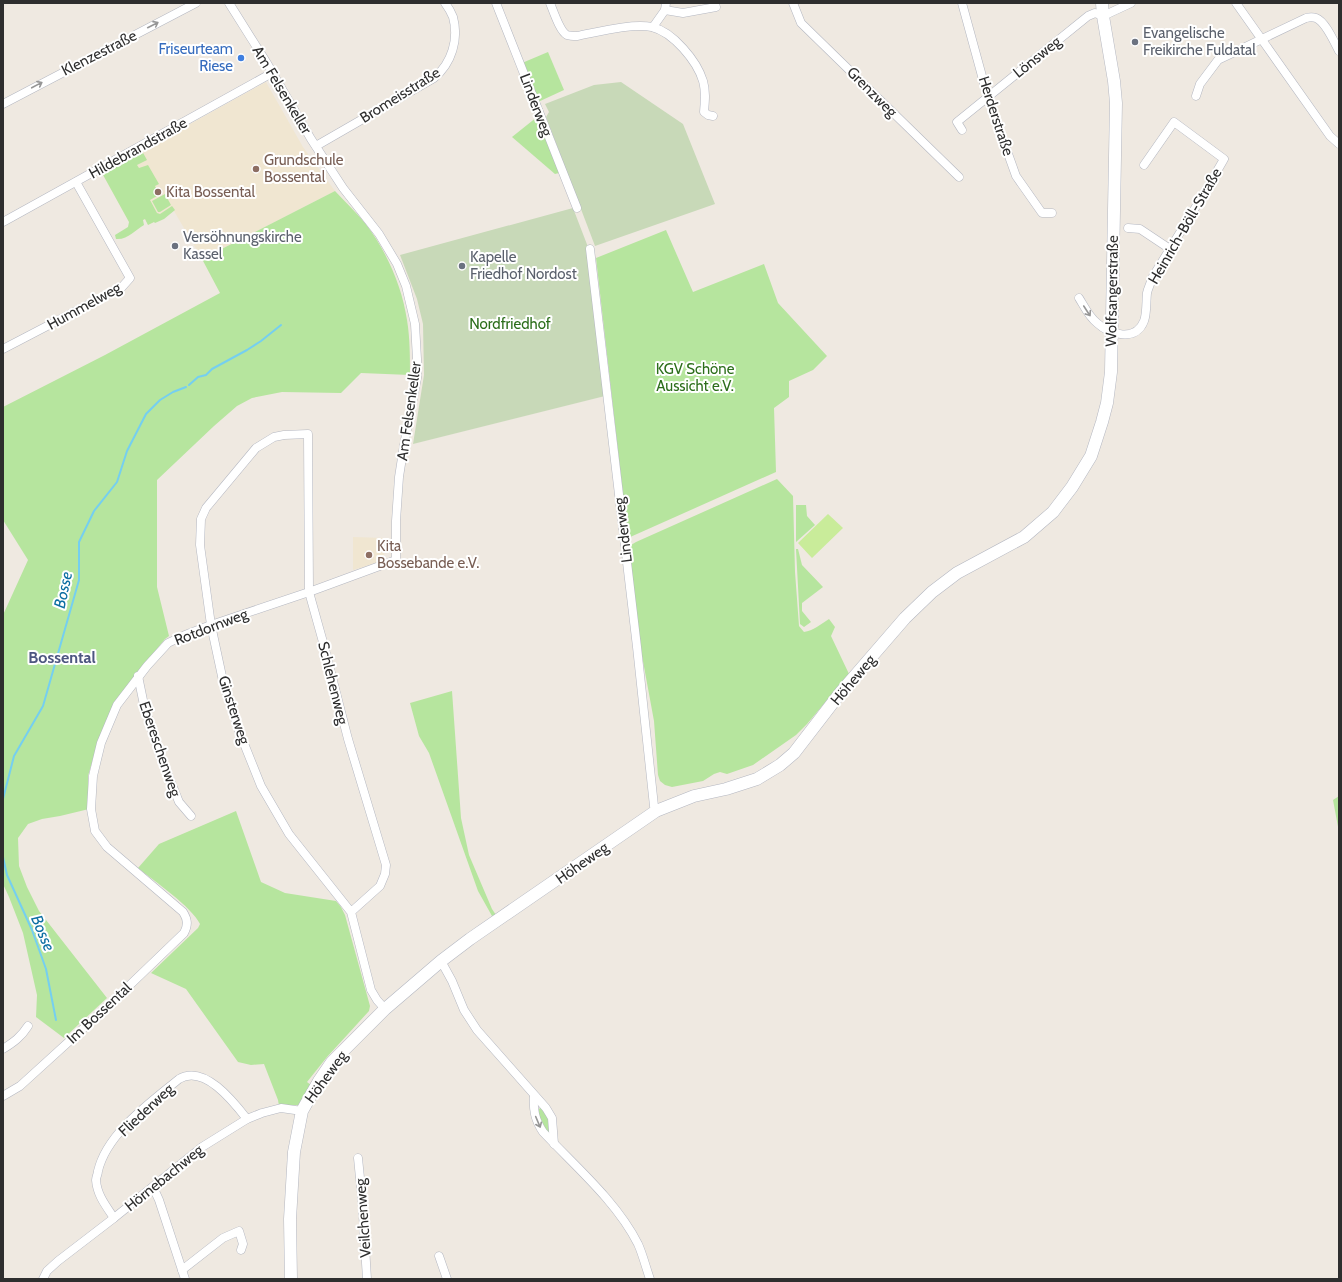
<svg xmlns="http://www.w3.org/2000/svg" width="1342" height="1282" font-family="Cabin,sans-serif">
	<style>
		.education { fill: #f0e6d1 }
		.green { fill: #b6e59e }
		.cemetery { fill: #c8d9b8 }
		.pitch { fill: #c9ec9a }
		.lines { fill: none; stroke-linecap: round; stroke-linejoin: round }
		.stream { stroke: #75cff0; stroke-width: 2 }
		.street-casing { stroke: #b4b7c1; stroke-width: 9 }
		.secondary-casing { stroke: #b4b7c1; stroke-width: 13 }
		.street { stroke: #fff; stroke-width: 8 }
		.secondary { stroke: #fff; stroke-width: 12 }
		.oneway { stroke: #969696 }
		.worship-dot { fill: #6b7280; stroke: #fff; stroke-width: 1.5 }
		.shop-dot { fill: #3f7fe0; stroke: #fff; stroke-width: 1.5 }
		.education-dot { fill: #8d6e63; stroke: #fff; stroke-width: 1.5 }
		.labels { text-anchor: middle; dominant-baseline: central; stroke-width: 4; stroke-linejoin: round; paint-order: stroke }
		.worship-label { font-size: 15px; fill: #5b616d; stroke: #fff; text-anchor: start }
		.shop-label { font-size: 15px; fill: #366cbe; stroke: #fff; text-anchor: end }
		.street-label { font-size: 15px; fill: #2e2e2e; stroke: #fff }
		.education-label { font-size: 15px; fill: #785e54; stroke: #fff; text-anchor: start }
		.park-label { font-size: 15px; fill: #2c6e1b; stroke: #fff }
		.water-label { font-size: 16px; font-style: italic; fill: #0d6fa3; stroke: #fff }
		.neighbourhood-label { font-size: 16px; font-weight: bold; fill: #4d5680; stroke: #fff }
	</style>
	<rect width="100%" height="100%" fill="#efe9e1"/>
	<g class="education">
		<polygon points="266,82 303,147 335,191 202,259 174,211 148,225 145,219 132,227 102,173"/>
		<polygon points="353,537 385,538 384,557 379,562 353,570"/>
	</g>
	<g class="green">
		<polygon points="548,52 564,90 538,102 522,63"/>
		<polygon points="537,117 559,173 555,174 512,137"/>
		<path d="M142,151l5,9 -10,5 2,3 9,-3 11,19 -4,2 1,2 -1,4 2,4 -7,4 7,13 3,1 12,-8 3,4 -11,9 -9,4 -1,-1 -6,3 -3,-6 -2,1 1,5c-9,5 -16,15 -28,14l-1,-4 13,-8 1,-5 -27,-49z"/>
		<path d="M335,191c10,11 21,21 30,32 21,27 37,63 42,97 3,18 3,37 3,55l-49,-2 -20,20 -59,-1 -30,6 -15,8 -23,20 -57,54v107l12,49 -4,3 -29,36 -38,67 -10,34 1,33 -29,7 -18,3 -14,5 -10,14 1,28 8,21 12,24 68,87 -43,40 -28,-21 1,-22 -14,-62 -14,-36 -6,-13v-269l25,-55 -25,-40v-113l102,-52 115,-62 -18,-34z"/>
		<polygon points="165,194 171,205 160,212 158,212 152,201"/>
		<polygon points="666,230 693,292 764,264 778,303 827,356 813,370 789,381 789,397 774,408 776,472 628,538 596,258"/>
		<path d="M777,479l16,17 2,76 4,54 5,6c9,-1 17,-8 25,-13l6,8 -4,9 18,38 -42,50 -11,11 -43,30 -26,9 -7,-2 -6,2 -11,7 -31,6 -7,-2 -5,-4 -2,-6 -4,-54 -14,-76 -11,-94 2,-6 5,-3z"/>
		<polygon points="796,505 806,505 807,516 815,525 796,542"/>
		<polygon points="796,549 798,549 802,565 823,587 802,603 802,611 811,622 804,627 800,624"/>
		<polygon points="452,691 461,818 469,855 492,909 496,915 492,916 478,891 429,753 419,736 410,703"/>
		<polygon points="1339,796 1339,832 1333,800"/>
		<path d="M236,811l25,71 24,11 51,8 5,6 4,8 25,91 -1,5 -42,46 -20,25 4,3 -12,20 -20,1 -1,-6 -14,-36 -13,1 -13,-3 -52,-73 -35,-16 47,-45 2,-4c-8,-17 -46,-43 -62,-56l21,-24z"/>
		<path d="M541,1107c6,9 13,17 8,29l-9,-13 -2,-13z"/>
	</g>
	<g class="cemetery">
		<polygon points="621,82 683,124 715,204 595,246 546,117 549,112 545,104 594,85"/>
		<polygon points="573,208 588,247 605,396 413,444 424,375 423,324 417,299 400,255"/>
	</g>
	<polygon class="pitch" points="828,514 843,528 812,558 798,543"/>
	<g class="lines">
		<g class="stream">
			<polyline points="189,385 198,377 206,375 212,369 247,350 261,341 281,325"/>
			<polyline points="3,799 14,756 43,706 79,580 79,542 94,511 117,482 127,451 146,414 160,400 173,392 186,387"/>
			<polyline points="3,857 7,875 32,930 46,969 56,1020"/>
		</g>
		<defs>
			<g id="street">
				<polyline points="496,3 577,208"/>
				<path d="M550,3c3,7 10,29 17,32 3,1 7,1 10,1 21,-4 55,-13 75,-9 21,5 45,34 51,54 3,10 2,20 1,31l4,3 5,1"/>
				<polyline points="793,3 801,23 959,177"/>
				<polyline points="962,3 988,98 1016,176 1042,213 1052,213"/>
				<polyline points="1236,3 1330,136 1339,144"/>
				<polyline points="665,10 683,13 716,7"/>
				<polyline points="653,27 665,10 666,3"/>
				<path d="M1196,96l4,-12 18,-24 88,-42c4,-1 7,-1 10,0 10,4 18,24 23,33"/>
				<polyline points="3,104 196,3"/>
				<polyline points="962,130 957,122 1088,16 1095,13 1103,16 1131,3"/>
				<path d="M316,146l118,-68c18,-15 25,-39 19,-61 -2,-5 -5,-10 -8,-14"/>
				<polyline points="3,222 272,73"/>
				<polyline points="1128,228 1140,229 1170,249"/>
				<polyline points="590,249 637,647 654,806 656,811"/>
				<path d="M1079,298c5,8 10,19 18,25 13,12 39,19 47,-2 3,-8 2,-19 3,-28 1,-5 4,-10 5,-15l53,-86 19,-33 -50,-37 -30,43"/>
				<polyline points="3,349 122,287 130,278 76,182"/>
				<polyline points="138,676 144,705 160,755 179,802 191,816"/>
				<polyline points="351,912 380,886 385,874 386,865 348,739 323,642 309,592 308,434 284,435 274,437 256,448 206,508 201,519 200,545 211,625 223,681 239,731 261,786 289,834 351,912 371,990 377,1000 385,1009"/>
				<polyline points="441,961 452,981 464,1010 477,1030 546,1108 552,1118 554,1144"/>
				<path d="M3,1049c11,-7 18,-12 25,-23"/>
				<path d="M3,1096l17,-10 88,-80 76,-73c4,-8 4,-13 -1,-21l-76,-65 -12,-16 -4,-22 2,-33 8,-33 16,-38 30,-39 21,-23 17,-8 26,-10 98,-33 87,-32v-39l3,-44 5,-32 13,-67v-19l-2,-35 -9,-38 -9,-22 -18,-30 -36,-46 -32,-49 -43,-74 -39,-62"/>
				<path d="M534,1096c-1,14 1,24 9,36 32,34 74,70 95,112 5,11 8,24 12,35"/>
				<polyline points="358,1158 362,1198 367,1279"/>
				<polyline points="153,1187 159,1200 185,1279"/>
				<path d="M114,1218c-8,-12 -17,-23 -18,-38 0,-3 2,-6 2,-9 9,-38 52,-68 81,-92 25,-15 54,22 68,40"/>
				<polyline points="439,1256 447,1279"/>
				<polyline points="182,1270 223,1238 239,1231 243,1244 241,1250"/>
				<polyline points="43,1279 47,1271 58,1261 114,1218 202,1147 247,1119 262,1113 281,1108 302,1111"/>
			</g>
			<polyline id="secondary" points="291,1279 290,1219 294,1152 302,1111 319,1081 332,1062 385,1009 441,961 470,939 656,811 694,796 726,789 757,779 780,765 794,753 841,692 905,618 932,592 957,573 1024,537 1053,512 1072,487 1091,456 1102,422 1107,403 1111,372 1116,103 1114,81 1103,16 1102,3"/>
		</defs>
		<use href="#street" class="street-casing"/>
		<use href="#secondary" class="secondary-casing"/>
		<use href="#street" class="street"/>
		<use href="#secondary" class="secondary"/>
	</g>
	<defs><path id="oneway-shaft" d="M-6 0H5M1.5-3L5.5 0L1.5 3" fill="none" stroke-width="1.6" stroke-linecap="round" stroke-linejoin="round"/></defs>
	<g class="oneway">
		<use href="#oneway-shaft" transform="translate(153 25) rotate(-27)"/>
		<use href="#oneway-shaft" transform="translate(37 85) rotate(-28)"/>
		<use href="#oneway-shaft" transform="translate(1087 311) rotate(57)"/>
		<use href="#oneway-shaft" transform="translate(538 1122) rotate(67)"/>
	</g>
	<g class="worship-dot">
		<circle cx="1135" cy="42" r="4"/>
		<circle cx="175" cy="246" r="4"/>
		<circle cx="462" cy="266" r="4"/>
	</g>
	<circle class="shop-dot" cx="241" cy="58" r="4"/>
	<g class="education-dot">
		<circle cx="256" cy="169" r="4"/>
		<circle cx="158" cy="192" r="4"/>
		<circle cx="369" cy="555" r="4"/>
	</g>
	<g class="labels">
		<g class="worship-label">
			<text x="1143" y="33">Evangelische<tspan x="1143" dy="17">Freikirche Fuldatal</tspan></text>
			<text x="183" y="237">Versöhnungskirche<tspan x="183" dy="17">Kassel</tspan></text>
			<text x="470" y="257">Kapelle<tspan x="470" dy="17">Friedhof Nordost</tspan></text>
		</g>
		<g class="shop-label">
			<text x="233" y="49">Friseurteam<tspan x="233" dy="17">Riese</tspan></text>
		</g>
		<g class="street-label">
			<text transform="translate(99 53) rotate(-27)">Klenzestraße</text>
			<text transform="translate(1037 57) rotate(-39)">Lönsweg</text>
			<text transform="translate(282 90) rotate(59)">Am Felsenkeller</text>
			<text transform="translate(872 92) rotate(45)">Grenzweg</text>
			<text transform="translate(400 95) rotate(-32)">Bromeisstraße</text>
			<text transform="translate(536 105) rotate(69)">Linderweg</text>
			<text transform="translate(996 116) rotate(72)">Herderstraße</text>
			<text transform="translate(138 148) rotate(-29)">Hildebrandstraße</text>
			<text transform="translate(1185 226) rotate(-60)">Heinrich-Böll-Straße</text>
			<text transform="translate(1112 291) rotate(-89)">Wolfsangerstraße</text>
			<text transform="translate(84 306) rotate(-29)">Hummelweg</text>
			<text transform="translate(409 411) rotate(-82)">Am Felsenkeller</text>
			<text transform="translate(623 530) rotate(-97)">Linderweg</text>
			<text transform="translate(211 627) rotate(-21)">Rotdornweg</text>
			<text transform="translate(853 680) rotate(-50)">Höheweg</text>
			<text transform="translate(333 683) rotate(76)">Schlehenweg</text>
			<text transform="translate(234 710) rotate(72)">Ginsterweg</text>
			<text transform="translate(160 749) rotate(71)">Ebereschenweg</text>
			<text transform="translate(582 863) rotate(-35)">Höheweg</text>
			<text transform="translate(99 1013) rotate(-43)">Im Bossental</text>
			<text transform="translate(326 1077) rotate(-54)">Höheweg</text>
			<text transform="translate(146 1110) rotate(-43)">Fliederweg</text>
			<text transform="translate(164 1178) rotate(-39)">Hörnebachweg</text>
			<text transform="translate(363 1218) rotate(-94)">Veilchenweg</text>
		</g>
		<g class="education-label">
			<text x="264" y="160">Grundschule<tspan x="264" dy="17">Bossental</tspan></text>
			<text x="166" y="192">Kita Bossental</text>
			<text x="377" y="546">Kita<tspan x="377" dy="17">Bossebande e.V.</tspan></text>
		</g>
		<g class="park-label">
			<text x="510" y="324">Nordfriedhof</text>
			<text x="695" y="369">KGV Schöne<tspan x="695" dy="17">Aussicht e.V.</tspan></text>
		</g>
		<g class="water-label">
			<text transform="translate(63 590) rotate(-78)">Bosse</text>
			<text transform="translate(43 933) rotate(67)">Bosse</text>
		</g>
		<g class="neighbourhood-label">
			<text x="62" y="657">Bossental</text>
		</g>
	</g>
	<rect width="1342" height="1282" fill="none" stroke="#2e2e2e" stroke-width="8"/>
</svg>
